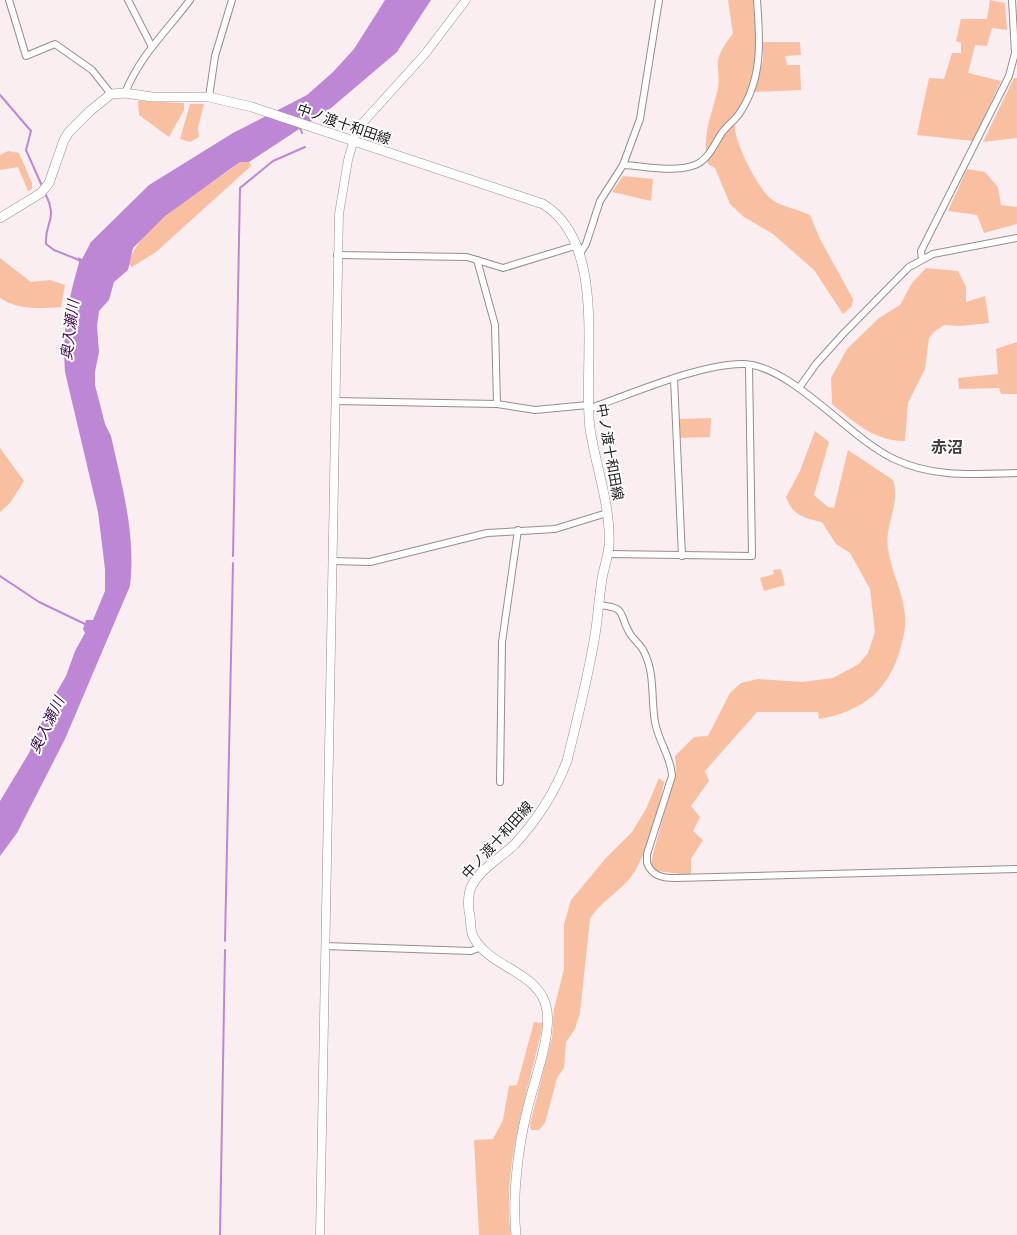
<svg xmlns="http://www.w3.org/2000/svg" width="1017" height="1235" font-family="Raleway,'Noto Sans JP',sans-serif">
	<style>
		.green { fill: #f9bfa1 }
		.water { fill: #be87d5 }
		.lines { fill: none; stroke-linecap: round; stroke-linejoin: round }
		.stream { stroke: #be87d5; stroke-width: 2 }
		.minor-casing { stroke: #998c8f; stroke-width: 8 }
		.tertiary-casing { stroke: #998c8f; stroke-width: 9 }
		.secondary-casing { stroke: #998c8f; stroke-width: 10 }
		.minor { stroke: #fff; stroke-width: 6 }
		.tertiary { stroke: #fff; stroke-width: 8 }
		.secondary { stroke: #fff; stroke-width: 9 }
		.labels { text-anchor: middle; dominant-baseline: central; stroke-width: 4; stroke-linejoin: round; paint-order: stroke }
		.street-label { font-size: 14px; fill: #262123; stroke: #fff }
		.water-label { font-size: 15px; font-style: italic; fill: #430e55; stroke: #fff }
		.quarter-label { font-size: 16px; font-weight: bold; fill: #483e40; stroke: #fff }
	</style>
	<rect width="100%" height="100%" fill="#fbeef1"/>
	<g class="green">
		<path d="M728,0h25c2,24 5,49 1,72 -3,18 -15,33 -19,50 -3,17 22,64 34,75 10,10 29,12 41,18l10,24 33,60 -1,7 -9,8 -29,-44 -41,-36 -29,-17 -14,-13 -15,-36 -7,-4c-7,-31 4,-48 10,-76 2,-10 -1,-18 0,-28 1,-7 10,-21 15,-26z"/>
		<polygon points="990,0 1005,3 1007,30 992,28 987,46 975,45 968,73 1001,81 973,141 917,135 929,78 944,79 952,53 961,53 961,43 956,41 961,19 987,19"/>
		<polygon points="763,42 800,42 801,55 785,56 787,65 800,65 801,90 753,92 763,60"/>
		<polygon points="1014,78 1017,78 1017,138 983,142"/>
		<polygon points="138,101 184,103 184,110 169,137 139,115"/>
		<polygon points="190,104 204,104 198,128 199,137 190,142 180,139"/>
		<polygon points="8,151 19,153 32,183 32,189 28,191 18,167 0,170 0,155"/>
		<path d="M240,162h9l2,4 -95,86 -24,15 -4,-3c15,-46 77,-73 112,-102z"/>
		<polygon points="967,169 985,172 998,187 1001,205 1017,207 1017,224 984,233 977,215 948,211"/>
		<polygon points="623,176 653,179 651,201 612,192"/>
		<path d="M0,258l31,24 19,-2 15,5 -4,22c-21,2 -43,3 -61,-9z"/>
		<path d="M926,268l32,3 8,16v15l19,-6 4,27 -29,3 -16,-1 -10,7 -5,6 -4,31 -17,34 -3,38c-31,0 -51,-19 -73,-37l-1,-26 16,-29 32,-31 21,-13 12,-22z"/>
		<polygon points="1017,342 1017,394 1001,394 999,388 959,389 958,378 998,374 996,349"/>
		<polygon points="711,418 710,437 679,438 680,419"/>
		<path d="M815,431l14,11 -15,53 14,12 6,1 14,-58 45,30c8,23 -9,46 -5,69 3,22 15,43 17,66 1,11 -1,21 -4,31 -11,44 -39,66 -82,73l-1,-7h-61l-52,59 4,10 -18,25 9,11 -7,14 10,9 -12,19v16l-35,-4 -5,-7 2,-10 23,-83 -1,-15 19,-19 14,-1 22,-43 11,-10 17,-4 44,3 31,-4 26,-14 9,-11 7,-21 -5,-43 -20,-36 -14,-9 -14,-22c-18,-4 -29,-6 -36,-25l14,-26z"/>
		<polygon points="0,448 24,481 10,503 0,512"/>
		<polygon points="781,569 785,585 764,591 760,578 774,574 773,570"/>
		<path d="M659,778l5,4c-6,31 -14,63 -29,89 -11,19 -34,29 -45,48l-10,94 -5,16 -9,13 -2,26 -7,10 -12,45 -6,7h-8l-1,-6 22,-86 2,-29 10,-40v-45l7,-24 35,-42 26,-26 14,-23z"/>
		<path d="M534,1022l9,1c-14,69 -42,141 -32,212h-32l-5,-95 19,-1 10,-19 6,-34 8,-1z"/>
	</g>
	<path class="water" d="M385,0h46l-34,52 -66,56 -82,54h-9l-75,54 -32,32 -5,22 -14,12 -5,18 -10,11 -2,15 2,26 -4,20v13l10,39 6,12c11,51 25,97 19,150l-65,153 -48,94 -17,23v-55l29,-48 19,-46 18,-31 9,-25 10,-18 -2,-4 3,-9h7l12,-29v-22l-7,-57 -33,-140c-3,-38 3,-73 14,-109l-1,-6 4,2 9,-17 58,-57 84,-52 74,-38 26,-23 21,-23z"/>
	<g class="lines">
		<g class="stream">
			<polyline points="0,95 31,131 26,150 42,186"/>
			<polyline points="300,128 302,133"/>
			<path d="M45,193c14,28 -1,29 1,51l8,6 25,10"/>
			<polyline points="233,556 240,188 273,161 305,147"/>
			<polyline points="0,576 39,602 85,624"/>
			<polyline points="225,941 233,563"/>
			<polyline points="220,1235 225,950"/>
		</g>
		<defs>
			<g id="minor">
				<polyline points="9,0 26,56 55,44 92,70 111,94"/>
				<polyline points="128,0 151,45"/>
				<path d="M125,93c16,-39 41,-61 65,-93"/>
				<polyline points="209,97 215,56 232,0"/>
				<path d="M623,165c22,1 51,8 72,0 13,-5 19,-20 26,-31 6,-9 15,-14 20,-23 22,-34 19,-73 16,-111"/>
				<polyline points="337,255 467,257 503,268 575,246"/>
				<polyline points="579,255 586,244 600,201 623,165 640,119 659,0"/>
				<polyline points="922,259 921,251 1009,76 1015,53 1012,0"/>
				<polyline points="477,260 495,325 497,404"/>
				<polyline points="674,379 682,556"/>
				<polyline points="799,388 816,364 843,334 909,267 933,254 1017,238"/>
				<polyline points="335,401 497,404 535,410 588,405"/>
				<path d="M588,409c41,-14 116,-47 157,-45 48,3 104,74 149,95 39,19 81,15 123,14"/>
				<polyline points="608,554 752,556 749,365"/>
				<polyline points="333,561 370,562 487,533 555,529 607,513"/>
				<path d="M599,605c28,3 19,7 30,27 4,8 13,13 16,22 10,21 6,46 10,68 3,19 16,34 17,54l-25,78v9c5,13 15,15 28,15l342,-9"/>
				<polyline points="500,782 502,642 518,530"/>
				<polyline points="325,946 471,951 481,947"/>
			</g>
			<polyline id="tertiary" points="320,1235 339,214 348,160 357,129 425,54 466,0"/>
			<path id="secondary" d="M0,218l41,-25 8,-10 15,-43 5,-8 21,-21 21,-17 14,-1 27,4h57l43,10 291,97c66,40 39,162 47,225 6,39 21,77 19,116 -1,12 -5,22 -7,34 -3,18 -4,38 -7,56 -7,43 -18,85 -28,126 -12,31 -30,59 -52,83 -14,14 -38,26 -45,46 -2,8 -2,18 0,26 1,7 0,16 4,22 17,31 68,34 73,73 4,27 -14,73 -20,100 -9,36 -15,87 -11,124"/>
		</defs>
		<use href="#minor" class="minor-casing"/>
		<use href="#tertiary" class="tertiary-casing"/>
		<use href="#secondary" class="secondary-casing"/>
		<use href="#minor" class="minor"/>
		<use href="#tertiary" class="tertiary"/>
		<use href="#secondary" class="secondary"/>
	</g>
	<g class="labels">
		<g class="street-label">
			<text transform="translate(344 124) rotate(19)">中ノ渡十和田線</text>
			<text transform="translate(610 452) rotate(80)">中ノ渡十和田線</text>
			<text transform="translate(497 840) rotate(-48)">中ノ渡十和田線</text>
		</g>
		<g class="water-label">
			<text transform="translate(70 330) rotate(-83)">奥入瀬川</text>
			<text transform="translate(47 725) rotate(-64)">奥入瀬川</text>
		</g>
		<g class="quarter-label">
			<text x="947" y="447">赤沼</text>
		</g>
	</g>
</svg>
